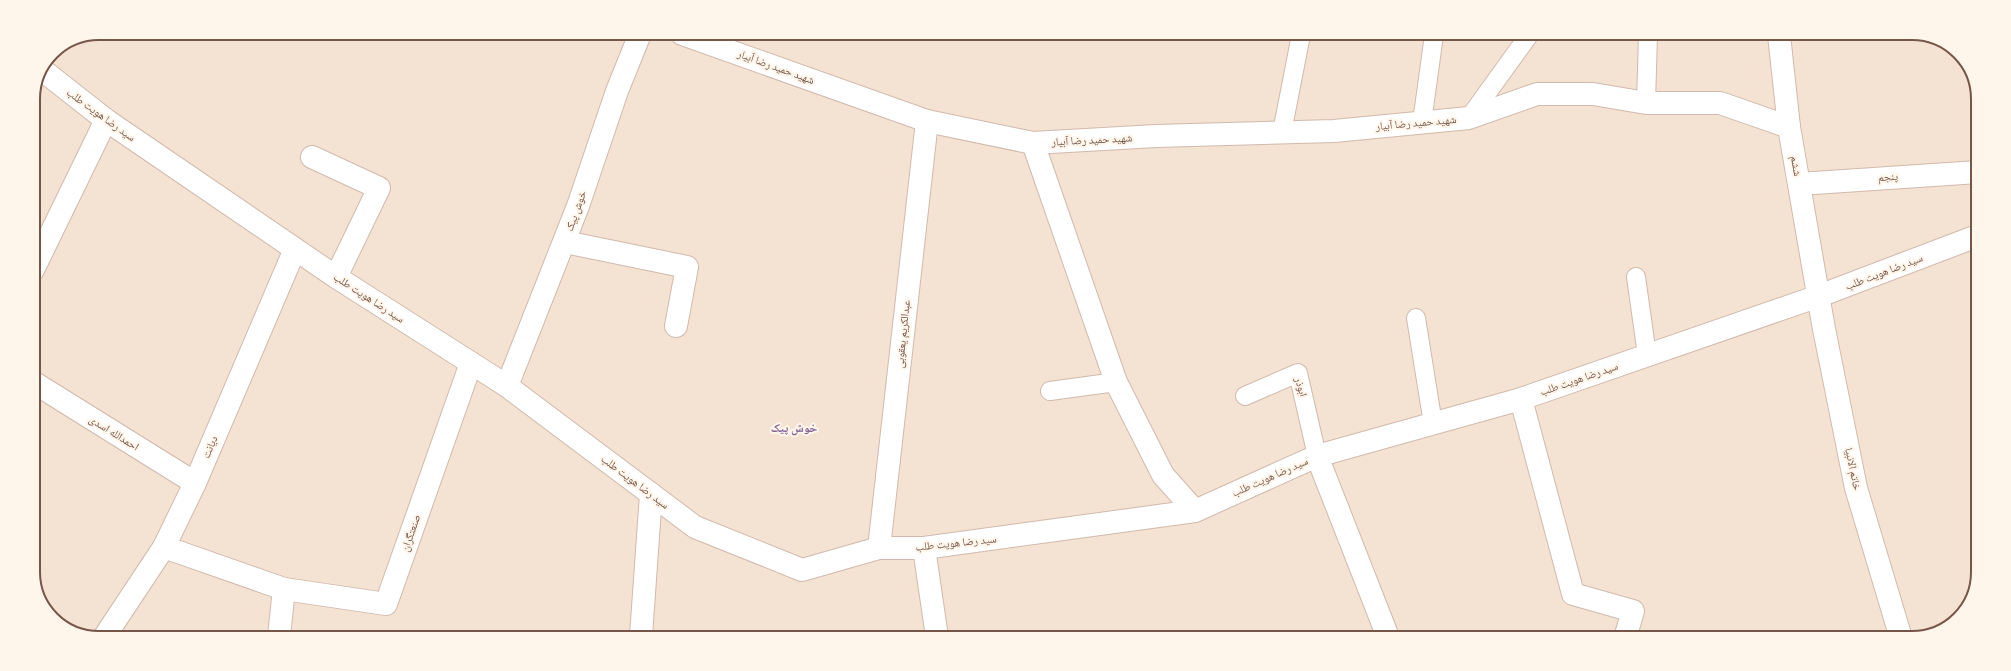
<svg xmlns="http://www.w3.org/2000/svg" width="2011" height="671" font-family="Signika,'Noto Naskh Arabic',sans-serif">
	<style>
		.residential { fill: #f4e2d2 }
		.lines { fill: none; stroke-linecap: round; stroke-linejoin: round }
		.service-casing { stroke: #d0baad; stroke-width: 20 }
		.minor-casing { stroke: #d0baad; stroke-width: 24 }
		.tertiary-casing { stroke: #d0baad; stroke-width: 24 }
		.service { stroke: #fff; stroke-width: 18 }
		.minor { stroke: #fff; stroke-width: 22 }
		.tertiary { stroke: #fff; stroke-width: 22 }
		.labels { text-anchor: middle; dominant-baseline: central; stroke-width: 4; stroke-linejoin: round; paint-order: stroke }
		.street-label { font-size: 11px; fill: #765649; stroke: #fff6eb }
		.neighbourhood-label { font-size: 12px; font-weight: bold; fill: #846499; stroke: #fff6eb }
		.rim { fill: none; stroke: #765649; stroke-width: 2 }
	</style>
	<rect width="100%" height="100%" fill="#fdf1e4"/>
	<polygon class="residential" points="99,33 1929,35 1964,59 1978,95 1976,589 1952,624 1912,638 82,636 47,612 33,576 33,99 38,74 53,52"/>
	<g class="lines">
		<defs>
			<g id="service">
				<polyline points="1646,103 1648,35"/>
				<polyline points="1469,118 1529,35"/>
				<polyline points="1422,122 1434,35"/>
				<polyline points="1282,132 1301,35"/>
				<polyline points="1636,277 1647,355"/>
				<polyline points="1416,318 1433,424"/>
				<polyline points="1050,391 1116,382"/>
				<polyline points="1245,396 1298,373 1317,456"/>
			</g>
			<g id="minor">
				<polyline points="682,34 927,121 1033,143 1156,136 1334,131 1469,118 1537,94 1593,94 1646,103 1720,103 1789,127"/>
				<polyline points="1779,35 1789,127 1824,329 1856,488 1901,638"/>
				<polyline points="41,69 106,120 336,277 507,386 695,527 802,570 879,548 924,548 1195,511 1317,456 1521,399 1819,296 1977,236"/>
				<polyline points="1033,143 1116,382 1163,475 1195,511"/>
				<polyline points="312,157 379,188 336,277"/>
				<polyline points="1799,184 1978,172"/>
				<polyline points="565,242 687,267 676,326"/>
				<polyline points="33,270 106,120"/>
				<polyline points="33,382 195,483"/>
				<polyline points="1521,399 1573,594 1633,611 1625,638"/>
				<polyline points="1317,456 1388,637"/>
				<polyline points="164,547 284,589 279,636"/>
				<polyline points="879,548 927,121"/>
				<polyline points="924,548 937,637"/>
				<polyline points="284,589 386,604 471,363"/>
				<polyline points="105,636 164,547 195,483 295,249"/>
				<polyline points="641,636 651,494"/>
			</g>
			<polyline id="tertiary" points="507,386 578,206 617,91 640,34"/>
		</defs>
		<use href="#service" class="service-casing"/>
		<use href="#minor" class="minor-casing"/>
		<use href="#tertiary" class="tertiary-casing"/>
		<use href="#service" class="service"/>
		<use href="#minor" class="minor"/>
		<use href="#tertiary" class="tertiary"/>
	</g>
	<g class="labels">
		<g class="street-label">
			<text transform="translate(776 67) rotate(20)">شهید حمید رضا آبیار</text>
			<text transform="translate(101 115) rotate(36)">سید رضا هویت طلب</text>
			<text transform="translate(1416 123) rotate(-5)">شهید حمید رضا آبیار</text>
			<text transform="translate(1092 140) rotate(-3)">شهید حمید رضا آبیار</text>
			<text transform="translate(1796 166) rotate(80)">ششم</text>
			<text transform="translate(1888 177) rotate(-4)">پنجم</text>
			<text transform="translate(576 211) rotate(-70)">خوش پیک</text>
			<text transform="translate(1884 272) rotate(-21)">سید رضا هویت طلب</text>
			<text transform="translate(369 298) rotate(33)">سید رضا هویت طلب</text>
			<text transform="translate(903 334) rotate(-84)">عبدالکریم یعقوبی</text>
			<text transform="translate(1579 379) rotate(-19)">سید رضا هویت طلب</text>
			<text transform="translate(1301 387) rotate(74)">ابوذر</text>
			<text transform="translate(114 433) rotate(32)">احمدالله اسدی</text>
			<text transform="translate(210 447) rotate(-67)">دیانت</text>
			<text transform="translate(1853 469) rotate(78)">خاتم الانبیا</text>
			<text transform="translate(1270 477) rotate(-24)">سید رضا هویت طلب</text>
			<text transform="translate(635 482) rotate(37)">سید رضا هویت طلب</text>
			<text transform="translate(411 533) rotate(-71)">صنعتگران</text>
			<text transform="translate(956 543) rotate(-6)">سید رضا هویت طلب</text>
		</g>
		<g class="neighbourhood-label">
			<text x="794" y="428">خوش پیک</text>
		</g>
	</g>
	<path d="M0 0H2011V671H0ZM99 40H1912A59 59 0 0 1 1971 99V572A59 59 0 0 1 1912 631H99A59 59 0 0 1 40 572V99A59 59 0 0 1 99 40Z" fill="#fff6eb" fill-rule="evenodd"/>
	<path class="rim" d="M99 40H1912A59 59 0 0 1 1971 99V572A59 59 0 0 1 1912 631H99A59 59 0 0 1 40 572V99A59 59 0 0 1 99 40Z"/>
</svg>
